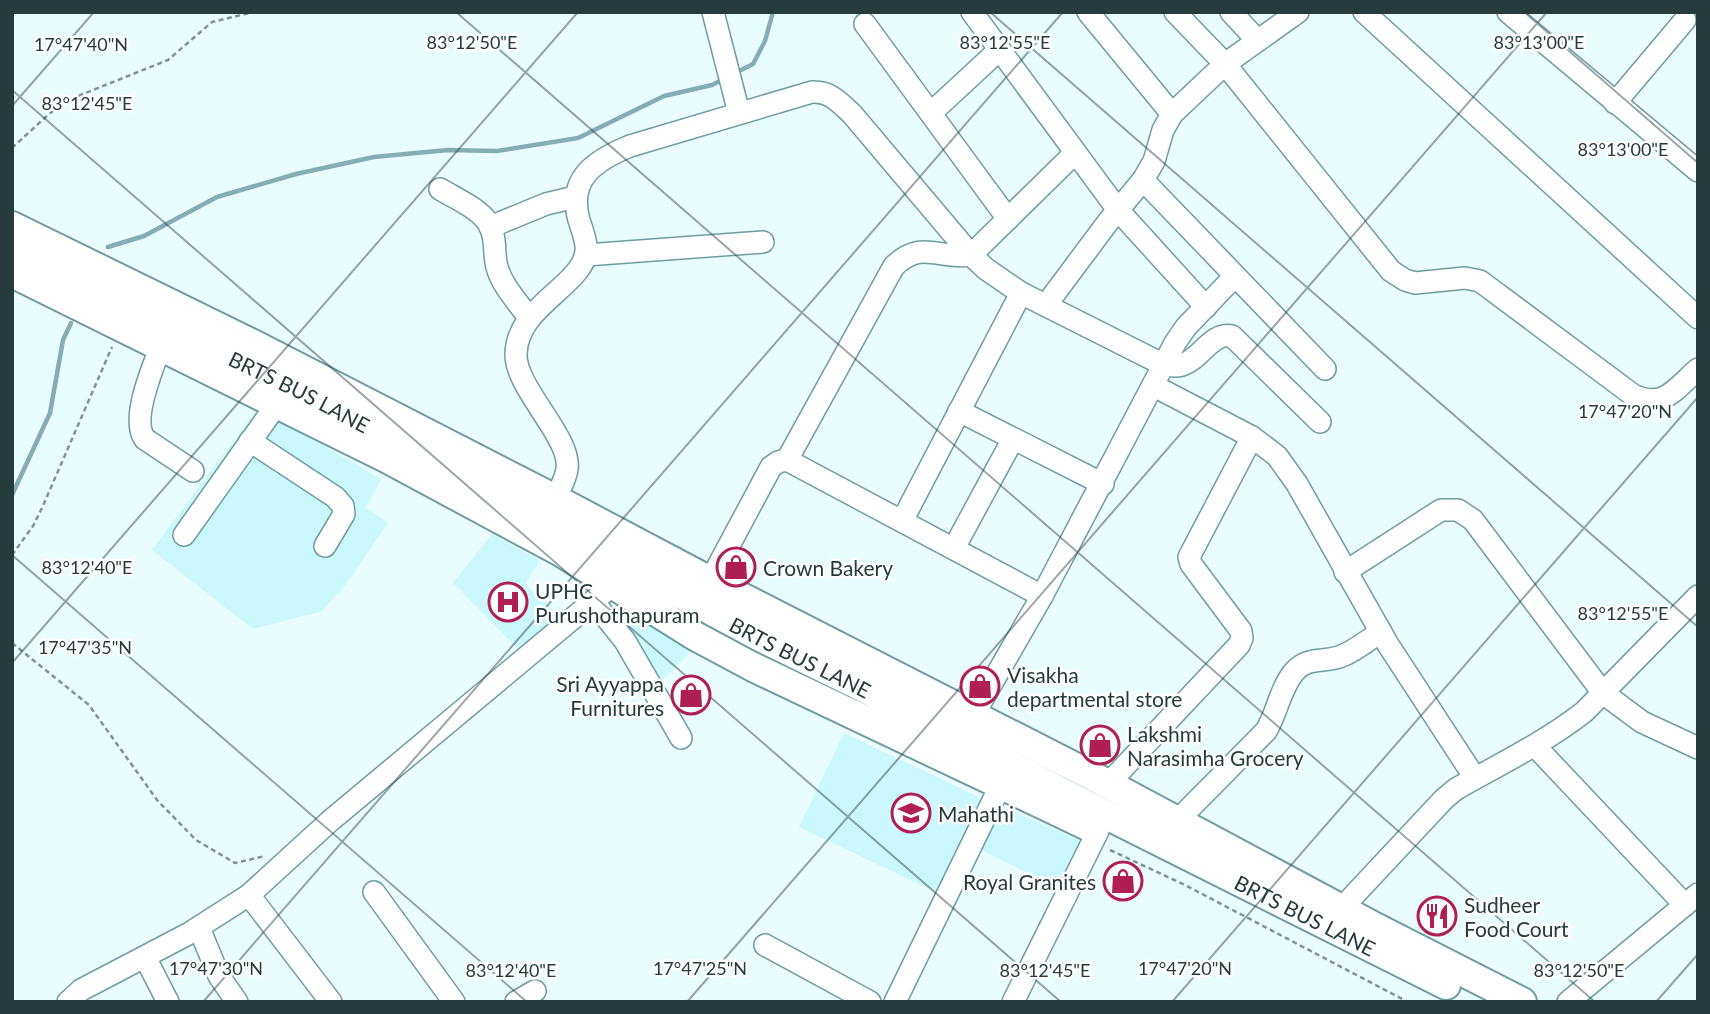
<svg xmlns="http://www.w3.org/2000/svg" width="1710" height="1014" font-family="Lato,sans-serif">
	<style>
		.built { fill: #caf8fc }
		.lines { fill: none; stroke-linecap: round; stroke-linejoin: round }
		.stream { stroke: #84aeb3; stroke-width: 4.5 }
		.minor-casing { stroke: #709da2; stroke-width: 24 }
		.major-casing { stroke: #709da2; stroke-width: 32 }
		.path { stroke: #819496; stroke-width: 2.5; stroke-dasharray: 5 3.5; stroke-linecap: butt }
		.minor { stroke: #fff; stroke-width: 21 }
		.major { stroke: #fff; stroke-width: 28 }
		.ticks { fill: none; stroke: #273a3c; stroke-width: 2; stroke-opacity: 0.45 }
		.labels { text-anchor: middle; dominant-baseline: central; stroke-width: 5; stroke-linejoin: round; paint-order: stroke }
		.street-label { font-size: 21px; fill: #273a3c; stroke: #fff }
		.poi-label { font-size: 21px; fill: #273a3c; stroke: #fff; text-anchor: start }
		.ticks-label { font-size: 18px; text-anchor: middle; fill: #273a3c; stroke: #fff; stroke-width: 5; stroke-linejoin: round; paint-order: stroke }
	</style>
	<rect width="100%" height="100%" fill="#e9fcfe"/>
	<g class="built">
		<polygon points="258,408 381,479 366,508 388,523 346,584 322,611 253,629 152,550"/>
		<polygon points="492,534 540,561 525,584 565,620 519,650 453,583"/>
		<polygon points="620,602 691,651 656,686 611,611"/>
		<polygon points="844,733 983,799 1086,843 1061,889 963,841 938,893 799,827"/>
	</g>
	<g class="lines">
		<g class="stream">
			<polyline points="735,73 753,64 765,41 773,12"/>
			<polyline points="108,247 144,236 217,197 296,174 374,157 448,150 497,151 578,138 664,96 712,85 724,79"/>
			<polyline points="12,495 50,413 63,340 71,323"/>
		</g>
		<defs>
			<g id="minor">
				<polyline points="713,12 739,113"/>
				<polyline points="972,12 1118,210 1206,307"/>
				<polyline points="1088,12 1172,114"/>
				<path d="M1175,12l50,52 166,207 14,9 10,3 50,-5 15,3 153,114c31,15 43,-7 65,-26"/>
				<polyline points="1231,12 1257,40"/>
				<polyline points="1364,12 1698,318"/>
				<polyline points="1508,12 1698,171"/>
				<polyline points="865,24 1008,219"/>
				<polyline points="1615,103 1685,20"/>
				<polyline points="931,113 999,50"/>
				<polyline points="1143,180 1325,369"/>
				<path d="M440,189c16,10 39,19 49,35 8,14 4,29 8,43 5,19 21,35 32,51"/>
				<polyline points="490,227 546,204 575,197"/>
				<polyline points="586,255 763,242"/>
				<polyline points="1046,305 1108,222 1143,180 1154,161 1163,130 1172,114 1225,64 1298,12"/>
				<path d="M161,346c-8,21 -31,74 -16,93l48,32"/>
				<polyline points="1154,386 1252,437 1277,456 1297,484 1387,643 1475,778"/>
				<polyline points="959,411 1103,484"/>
				<polyline points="250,441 335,497 343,506 344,514 325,546"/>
				<path d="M787,460l107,-194c29,-27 44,-6 77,-11l104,-102"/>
				<path d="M555,499c4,-9 11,-20 12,-30 5,-31 -52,-81 -51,-115 1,-39 41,-57 62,-84 14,-18 7,-31 1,-50 -12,-42 17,-60 51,-74l182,-54c18,-1 27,10 40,22l119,141 15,14 35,24 143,72c6,1 12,2 18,0 19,-6 29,-33 50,-29l88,86"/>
				<polyline points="902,521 1021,293"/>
				<polyline points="184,535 277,404"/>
				<polyline points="954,548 1013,439"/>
				<polyline points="1345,572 1441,510 1458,510 1473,520 1603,693 1642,722 1698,748"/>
				<polyline points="710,581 771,467 778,462 787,460 1042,596"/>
				<polyline points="593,601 625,641 681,738"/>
				<polyline points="974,714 1042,596 1175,343 1186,327 1235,276"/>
				<polyline points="1535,746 1685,905"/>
				<polyline points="1108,784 1239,645 1242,638 1241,631 1191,564 1189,557 1252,437"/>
				<path d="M1177,821l89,-90c11,-18 14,-42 28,-59 14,-17 32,-8 50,-17 12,-5 25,-16 37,-23"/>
				<polyline points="374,892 454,1002"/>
				<polyline points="249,895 331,1002"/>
				<path d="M1341,909l103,-110 12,-10c44,-25 88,-46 128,-77l114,-116"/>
				<polyline points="199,928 219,976 237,1002"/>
				<polyline points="765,945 870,1002"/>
				<polyline points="145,957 168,1002"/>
				<polyline points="68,1002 81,990 188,934 249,895 330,821 614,584"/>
				<polyline points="516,1002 535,991"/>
				<polyline points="895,1002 1006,774"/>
				<polyline points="1013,1002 1098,831"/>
				<polyline points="1568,1002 1698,894"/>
			</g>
			<g id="major">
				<polyline points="12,226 259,347 555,499 710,581 1108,784 1375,927 1522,1002"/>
				<path id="s1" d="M12,251l293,141 457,246 96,47 213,112 375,188"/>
				<polyline points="12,273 388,459 561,552 695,636 753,667 1090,827"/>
			</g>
		</defs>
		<use href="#minor" class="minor-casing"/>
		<use href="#major" class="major-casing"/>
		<g class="path">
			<polyline points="12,148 49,114 68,100 168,60 212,22 254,12"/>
			<polyline points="12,555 33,526 42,508 112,347"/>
			<polyline points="12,643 89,705 157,800 196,840 235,863 265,856"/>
			<polyline points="1110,850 1185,885 1408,1002"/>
		</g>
		<use href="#minor" class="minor"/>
		<use href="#major" class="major"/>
	</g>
	<path class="ticks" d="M456,12l1139,990M990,12l708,615M1524,12l174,151M12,90l1049,912M12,106l82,-94M12,555l515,447M12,663l566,-651M203,1002l860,-990M687,1002l860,-990M1172,1002l526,-605M1656,1002l42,-48"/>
	<defs>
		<symbol id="shop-ring" viewBox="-11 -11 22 22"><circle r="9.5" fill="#fff" stroke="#af1f55" stroke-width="1.5"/><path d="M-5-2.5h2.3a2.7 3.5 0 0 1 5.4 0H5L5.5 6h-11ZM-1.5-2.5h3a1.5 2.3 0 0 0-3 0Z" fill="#af1f55"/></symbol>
		<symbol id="hospital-ring" viewBox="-11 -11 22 22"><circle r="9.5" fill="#fff" stroke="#af1f55" stroke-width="1.5"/><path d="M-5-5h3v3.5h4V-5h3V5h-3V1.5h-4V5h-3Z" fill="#af1f55"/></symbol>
		<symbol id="school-ring" viewBox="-11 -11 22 22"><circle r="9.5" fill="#fff" stroke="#af1f55" stroke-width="1.5"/><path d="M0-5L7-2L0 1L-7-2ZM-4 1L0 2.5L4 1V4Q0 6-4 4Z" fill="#af1f55"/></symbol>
		<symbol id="restaurant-ring" viewBox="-11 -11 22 22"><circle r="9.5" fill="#fff" stroke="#af1f55" stroke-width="1.5"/><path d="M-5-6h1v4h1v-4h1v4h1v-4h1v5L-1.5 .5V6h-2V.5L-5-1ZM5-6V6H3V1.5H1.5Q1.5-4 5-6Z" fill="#af1f55"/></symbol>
	</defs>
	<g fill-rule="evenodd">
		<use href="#shop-ring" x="714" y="545" width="44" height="44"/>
		<use href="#hospital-ring" x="486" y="580" width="44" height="44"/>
		<use href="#shop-ring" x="958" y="664" width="44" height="44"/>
		<use href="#shop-ring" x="669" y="673" width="44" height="44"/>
		<use href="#shop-ring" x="1078" y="723" width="44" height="44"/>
		<use href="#school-ring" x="889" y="791" width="44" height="44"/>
		<use href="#shop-ring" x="1101" y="859" width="44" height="44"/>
		<use href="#restaurant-ring" x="1415" y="894" width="44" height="44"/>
	</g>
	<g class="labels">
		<g class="street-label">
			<text stroke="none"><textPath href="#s1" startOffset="320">BRTS BUS LANE</textPath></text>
			<text stroke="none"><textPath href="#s1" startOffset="887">BRTS BUS LANE</textPath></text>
			<text stroke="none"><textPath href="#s1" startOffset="1454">BRTS BUS LANE</textPath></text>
		</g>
		<g class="poi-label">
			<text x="763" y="567">Crown Bakery</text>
			<text x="535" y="590">UPHC<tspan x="535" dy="24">Purushothapuram</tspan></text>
			<text x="1007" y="674">Visakha<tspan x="1007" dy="24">departmental store</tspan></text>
			<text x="664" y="683" text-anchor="end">Sri Ayyappa<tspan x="664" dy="24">Furnitures</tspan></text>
			<text x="1127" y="733">Lakshmi<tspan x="1127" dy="24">Narasimha Grocery</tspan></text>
			<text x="938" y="813">Mahathi</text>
			<text x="1096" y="881" text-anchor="end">Royal Granites</text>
			<text x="1464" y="904">Sudheer<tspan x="1464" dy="24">Food Court</tspan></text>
		</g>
	</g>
	<g class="ticks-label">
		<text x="1005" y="49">83°12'55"E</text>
		<text x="472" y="49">83°12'50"E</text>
		<text x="1539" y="49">83°13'00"E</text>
		<text x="81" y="51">17°47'40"N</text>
		<text x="87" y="110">83°12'45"E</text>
		<text x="1623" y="156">83°13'00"E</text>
		<text x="1625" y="418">17°47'20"N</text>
		<text x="87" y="574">83°12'40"E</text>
		<text x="1623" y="620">83°12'55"E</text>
		<text x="85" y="654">17°47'35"N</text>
		<text x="216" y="975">17°47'30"N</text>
		<text x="700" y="975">17°47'25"N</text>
		<text x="1185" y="975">17°47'20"N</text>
		<text x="511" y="977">83°12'40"E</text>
		<text x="1045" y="977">83°12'45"E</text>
		<text x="1579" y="977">83°12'50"E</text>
	</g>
	<rect width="1710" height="1014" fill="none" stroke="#273a3c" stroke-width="28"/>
</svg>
